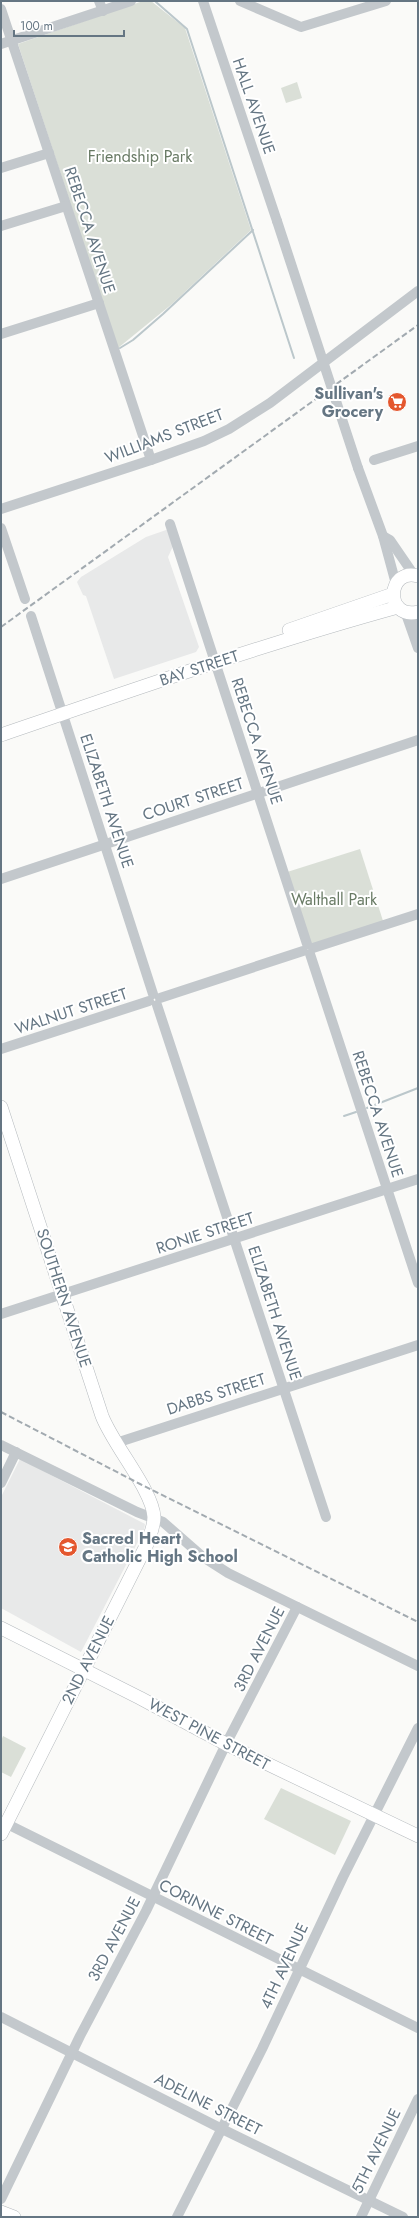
<svg xmlns="http://www.w3.org/2000/svg" width="419" height="2218" font-family="Jost,sans-serif">
	<style>
		.built { fill: #e8e9e9 }
		.green { fill: #dadfd7 }
		.lines { fill: none; stroke-linecap: round; stroke-linejoin: round }
		.stream { stroke: #bbc7cb; stroke-width: 2 }
		.major-casing { stroke: #b5babe; stroke-width: 14 }
		.minor { stroke: #c3c8cc; stroke-width: 10 }
		.major { stroke: #fff; stroke-width: 13 }
		.rail { stroke: #a2aab0; stroke-width: 2; stroke-dasharray: 6 3; stroke-linecap: butt }
		.minor-bridge { stroke: #c3c8cc; stroke-width: 10 }
		.labels { text-anchor: middle; dominant-baseline: central; stroke-width: 4; stroke-linejoin: round; paint-order: stroke }
		.street-label { font-size: 16px; fill: #657683; stroke: #fff }
		.park-label { font-size: 16px; fill: #687a64; stroke: #fff }
		.poi-label { font-size: 16px; font-weight: bold; fill: #657683; stroke: #fff; text-anchor: end }
	</style>
	<rect width="100%" height="100%" fill="#fafaf8"/>
	<g class="built">
		<polygon points="169,529 174,544 168,557 199,647 196,652 114,679 86,596 83,595 77,582 81,577 146,537"/>
		<polygon points="20,1459 145,1524 144,1530 81,1652 1,1608 1,1497"/>
	</g>
	<g class="green">
		<polygon points="143,1 151,1 185,28 251,230 172,304 118,348 18,44"/>
		<polygon points="297,82 302,98 286,103 281,88"/>
		<polygon points="360,849 384,924 313,948 284,873"/>
		<polygon points="3,1736 26,1748 11,1777 1,1772 1,1741"/>
		<polygon points="281,1788 351,1821 335,1855 264,1819"/>
	</g>
	<g class="lines">
		<g class="stream">
			<polyline points="156,2 187,29 294,358"/>
			<polyline points="120,348 133,340 163,314 253,230"/>
			<polyline points="367,1108 418,1088"/>
			<polyline points="344,1116 356,1112"/>
		</g>
		<defs>
			<g id="major">
				<path d="M418,576c-31,-9 -34,44 0,36"/>
				<polyline points="289,630 393,594"/>
				<path d="M1,735c131,-45 263,-91 397,-128"/>
				<path d="M1,1107l101,309c11,29 51,75 52,101 0,10 -4,18 -7,27l-146,290"/>
				<polyline points="1,1628 140,1698 226,1744 418,1836"/>
				<polyline points="1,2212 14,2217"/>
			</g>
		</defs>
		<use href="#major" class="major-casing"/>
		<g class="minor">
			<polyline points="99,1 103,11"/>
			<polyline points="203,1 277,221"/>
			<polyline points="240,1 301,27 386,1"/>
			<polyline points="1,9 151,460"/>
			<polyline points="1,44 131,1"/>
			<polyline points="1,168 49,153"/>
			<polyline points="1,226 66,206"/>
			<polyline points="1,334 99,303"/>
			<polyline points="374,460 418,446"/>
			<polyline points="358,468 383,536 396,584"/>
			<polyline points="1,509 151,460 204,441 229,429 270,403 418,291"/>
			<polyline points="170,524 307,944"/>
			<polyline points="1,528 25,599"/>
			<polyline points="383,536 390,540 414,575"/>
			<polyline points="405,611 418,648"/>
			<polyline points="31,616 153,994"/>
			<polyline points="414,634 416,613"/>
			<polyline points="1,879 418,740"/>
			<polyline points="313,948 418,914"/>
			<polyline points="310,954 418,1283"/>
			<polyline points="160,998 303,951"/>
			<polyline points="157,1005 326,1517"/>
			<polyline points="1,1049 149,1001"/>
			<polyline points="1,1314 418,1179"/>
			<polyline points="116,1443 418,1345"/>
			<polyline points="1,1445 137,1512 163,1522 203,1557 228,1573 418,1666"/>
			<polyline points="1,1483 16,1452"/>
			<polyline points="1,1821 418,2028"/>
			<polyline points="1,2017 222,2129 403,2217"/>
			<polyline points="1,2199 80,2036 146,1911 226,1744 297,1607"/>
			<polyline points="177,2217 262,2049 343,1877 418,1728"/>
			<polyline points="361,2217 418,2099"/>
		</g>
		<use href="#major" class="major"/>
		<g class="rail">
			<polyline points="1,627 418,325"/>
			<polyline points="1,1412 140,1484 418,1622"/>
		</g>
		<polyline class="minor-bridge" points="277,221 358,468"/>
	</g>
	<defs>
		<symbol id="supermarket-disc" viewBox="-11 -11 22 22"><circle r="9.5" fill="#e4572e" stroke="#fff"/><path d="M-6-5.5h2.5l.6 2H6L4.5 2H-2.5L-4.4-4H-6ZM-1.5 3.2a1.3 1.3 0 1 0 .1 0ZM3 3.2a1.3 1.3 0 1 0 .1 0Z" fill="#fff"/></symbol>
		<symbol id="school-disc" viewBox="-11 -11 22 22"><circle r="9.5" fill="#e4572e" stroke="#fff"/><path d="M0-5L7-2L0 1L-7-2ZM-4 1L0 2.5L4 1V4Q0 6-4 4Z" fill="#fff"/></symbol>
	</defs>
	<g fill-rule="evenodd">
		<use href="#supermarket-disc" x="386" y="391" width="22" height="22"/>
		<use href="#school-disc" x="57" y="1536" width="22" height="22"/>
	</g>
	<g class="labels">
		<g class="street-label">
			<text transform="translate(254 106) rotate(71)">HALL AVENUE</text>
			<text transform="translate(90 230) rotate(72)">REBECCA AVENUE</text>
			<text transform="translate(164 436) rotate(-21)">WILLIAMS STREET</text>
			<text transform="translate(199 668) rotate(-18)">BAY STREET</text>
			<text transform="translate(257 741) rotate(72)">REBECCA AVENUE</text>
			<text transform="translate(193 799) rotate(-18)">COURT STREET</text>
			<text transform="translate(107 801) rotate(72)">ELIZABETH AVENUE</text>
			<text transform="translate(71 1011) rotate(-18)">WALNUT STREET</text>
			<text transform="translate(378 1114) rotate(72)">REBECCA AVENUE</text>
			<text transform="translate(205 1233) rotate(-18)">RONIE STREET</text>
			<text transform="translate(64 1298) rotate(72)">SOUTHERN AVENUE</text>
			<text transform="translate(275 1313) rotate(72)">ELIZABETH AVENUE</text>
			<text transform="translate(216 1394) rotate(-18)">DABBS STREET</text>
			<text transform="translate(259 1649) rotate(-63)">3RD AVENUE</text>
			<text transform="translate(88 1660) rotate(-63)">2ND AVENUE</text>
			<text transform="translate(209 1734) rotate(28)">WEST PINE STREET</text>
			<text transform="translate(216 1912) rotate(27)">CORINNE STREET</text>
			<text transform="translate(114 1939) rotate(-62)">3RD AVENUE</text>
			<text transform="translate(284 1966) rotate(-65)">4TH AVENUE</text>
			<text transform="translate(208 2104) rotate(27)">ADELINE STREET</text>
			<text transform="translate(376 2151) rotate(-64)">5TH AVENUE</text>
		</g>
		<g class="park-label">
			<text x="140" y="156">Friendship Park</text>
			<text x="334" y="899">Walthall Park</text>
		</g>
		<g class="poi-label">
			<text x="383" y="393">Sullivan's<tspan x="383" dy="18">Grocery</tspan></text>
			<text x="82" y="1538" text-anchor="start">Sacred Heart<tspan x="82" dy="18">Catholic High School</tspan></text>
		</g>
	</g>
	<rect width="419" height="2218" fill="none" stroke="#657683" stroke-width="4"/>
	<path d="M14 30v6h110v-6" fill="none" stroke="#657683" stroke-width="2"/>
	<text x="20" y="30" font-size="12" fill="#657683" stroke="#ffffff" stroke-width="3" paint-order="stroke">100 m</text>
</svg>
